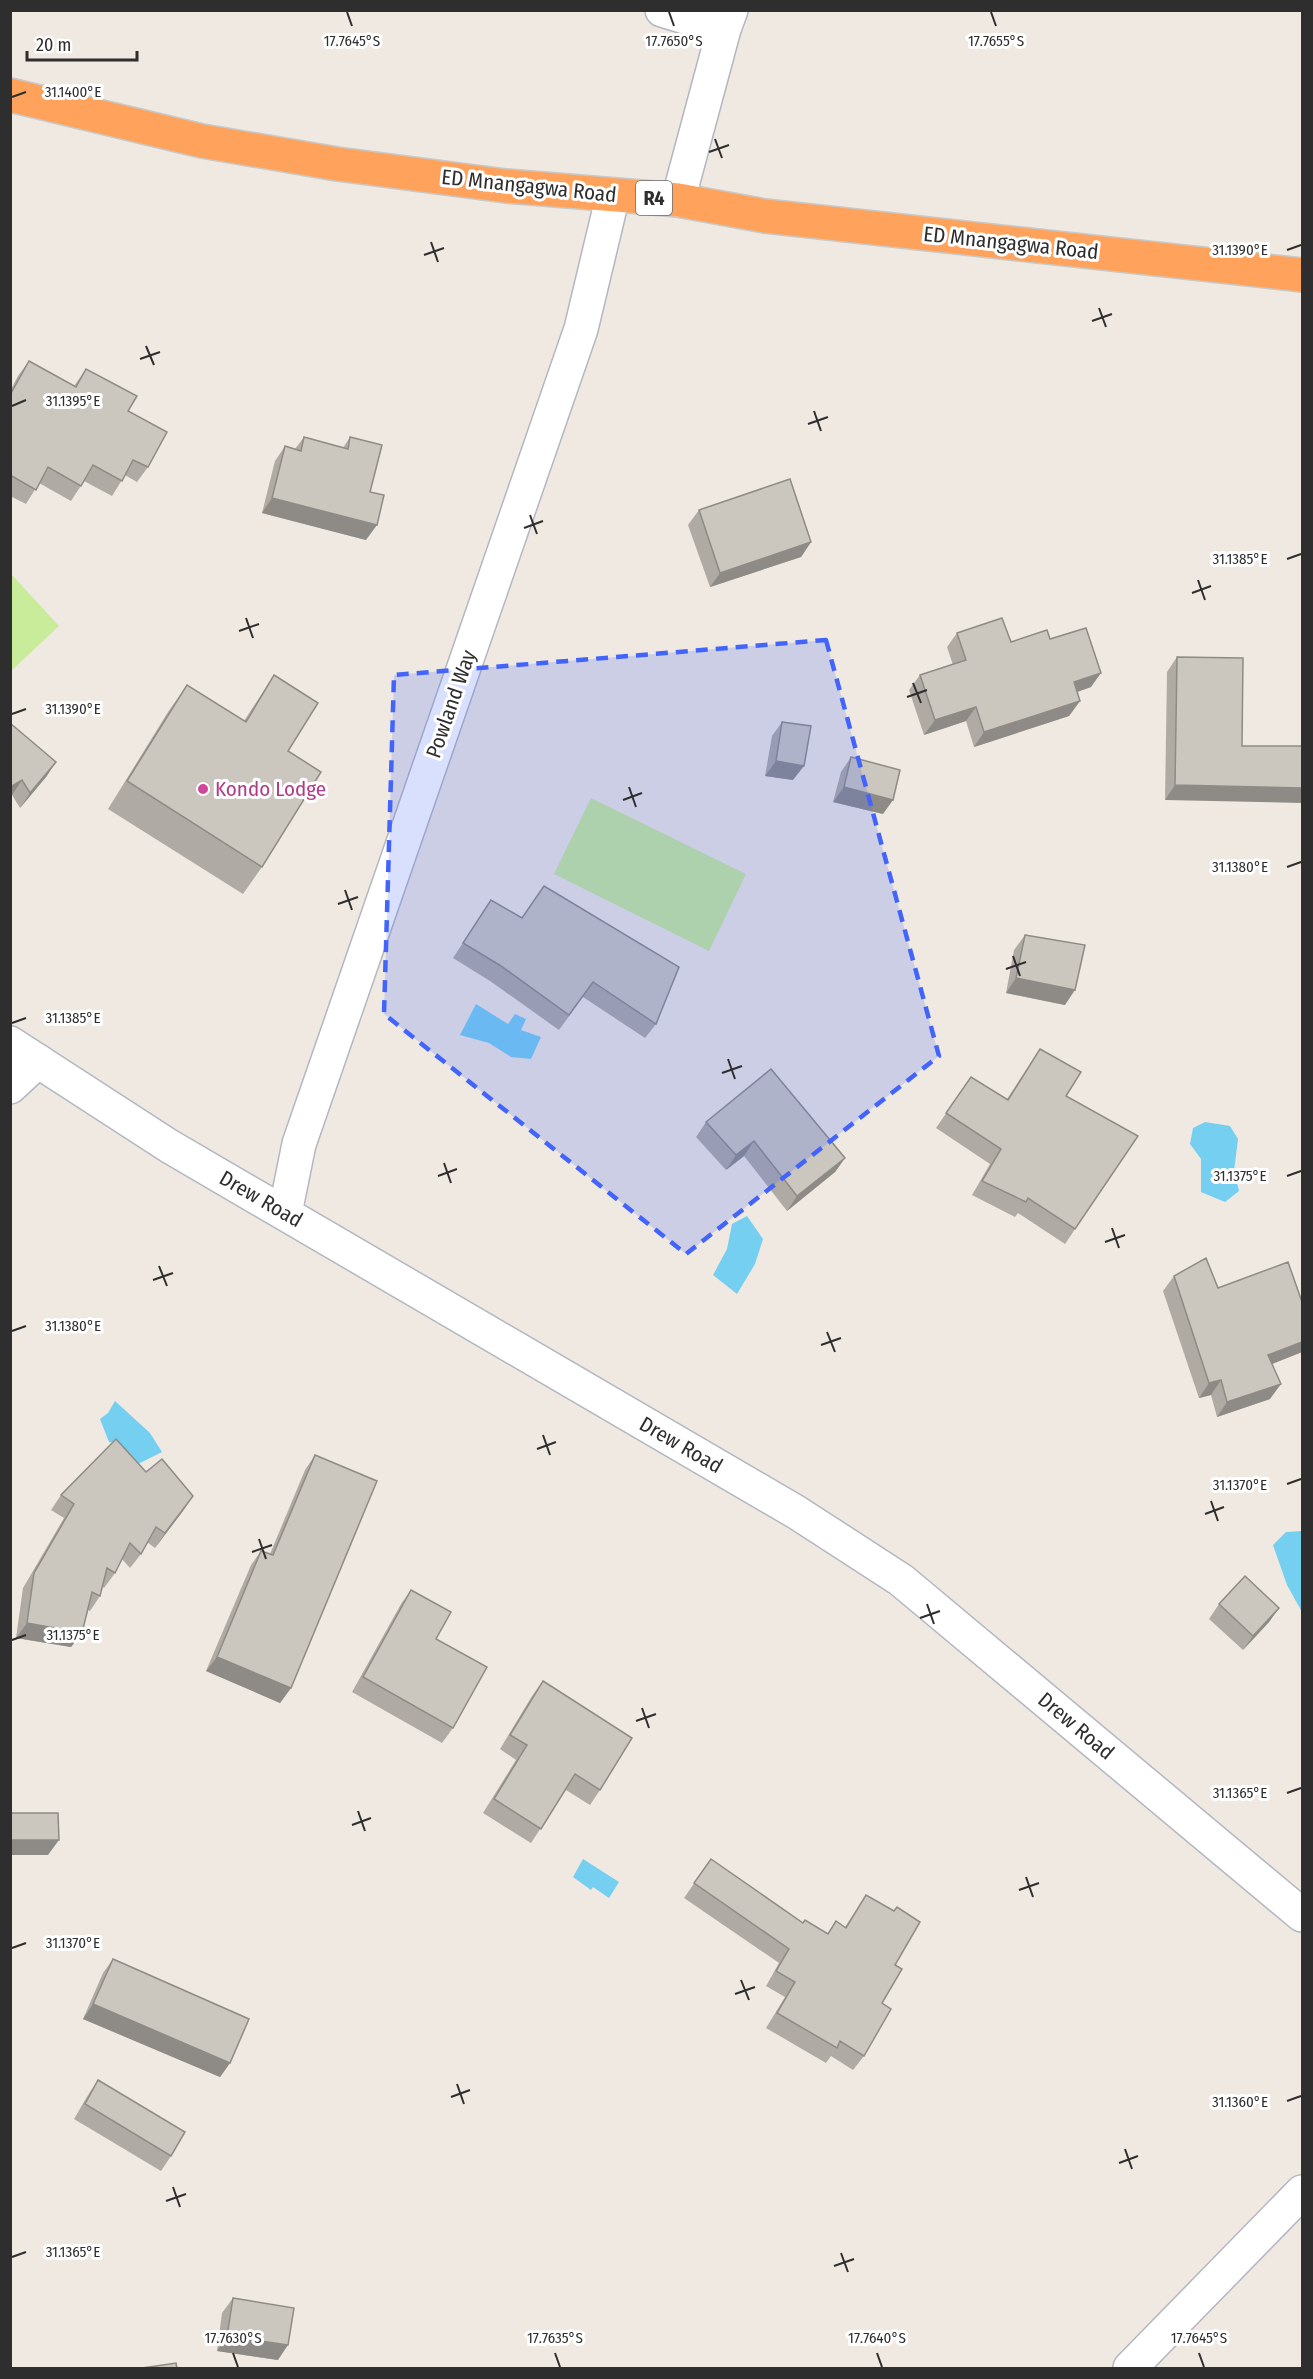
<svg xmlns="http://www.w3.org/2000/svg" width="1313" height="2379" font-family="'Fira Sans Condensed',sans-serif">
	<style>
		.pitch { fill: #c9ec9a }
		.water { fill: #75cff0 }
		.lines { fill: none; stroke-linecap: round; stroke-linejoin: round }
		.minor-casing { stroke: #b4b7c1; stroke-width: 36 }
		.highway-casing { stroke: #c9c9c9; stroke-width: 36 }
		.minor { stroke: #fff; stroke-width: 33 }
		.highway { stroke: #ffa35c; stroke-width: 33 }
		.wall { fill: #afaba4 }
		.shaded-wall { fill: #8e8b86 }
		.building { fill: #cbc7bf; stroke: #8e8b86; stroke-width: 1.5 }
		.marked { fill: #4264fb; fill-opacity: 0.2; stroke: #4264fb; stroke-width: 4.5; stroke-dasharray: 12 8; stroke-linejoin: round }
		.ticks { fill: none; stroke: #2e2e2e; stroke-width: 2 }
		.hotel-dot { fill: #d1479c; stroke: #fff; stroke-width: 2 }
		.labels { text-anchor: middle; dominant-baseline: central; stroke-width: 6; stroke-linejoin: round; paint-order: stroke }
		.shield { fill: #fff; stroke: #6d6d6d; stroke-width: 1.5 }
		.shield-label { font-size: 20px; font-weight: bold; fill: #2e2e2e }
		.street-label { font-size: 21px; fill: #2e2e2e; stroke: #fff }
		.hotel-label { font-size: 21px; fill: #b23c85; stroke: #fff; text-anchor: start }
		.ticks-label { font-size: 15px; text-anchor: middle; fill: #2e2e2e; stroke: #fff; stroke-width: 6; stroke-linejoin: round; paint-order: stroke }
	</style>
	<rect width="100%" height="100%" fill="#efe9e1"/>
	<g class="pitch">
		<polygon points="11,574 59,626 11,671"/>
		<polygon points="591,798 746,874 709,951 554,874"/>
	</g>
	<g class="water">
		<polygon points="476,1004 508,1024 515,1014 526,1019 521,1030 541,1037 531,1059 511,1057 489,1043 460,1035"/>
		<polygon points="1205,1122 1230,1126 1238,1139 1234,1171 1239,1191 1225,1202 1201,1192 1201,1159 1190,1144 1193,1128"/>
		<polygon points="747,1216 763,1239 755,1264 737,1294 713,1275 727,1249 732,1224"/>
		<polygon points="115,1401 150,1433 162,1452 138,1464 118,1443 109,1442 100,1419 108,1413"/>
		<polygon points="1302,1531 1302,1612 1287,1585 1273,1545 1286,1532"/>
		<polygon points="583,1859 619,1882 609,1898 593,1887 591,1890 573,1877"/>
	</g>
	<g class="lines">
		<defs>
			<g id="minor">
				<polyline points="662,10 724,29"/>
				<polyline points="678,200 724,29 731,10"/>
				<polyline points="10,1043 169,1146 796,1512 901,1580 1302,1915"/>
				<polyline points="10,1087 38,1061"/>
				<polyline points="285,1213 299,1144 581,329 613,195"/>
				<polyline points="1130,2368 1302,2192"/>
			</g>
			<polyline id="highway" points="10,95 202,141 337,164 506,186 678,200 765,216 1302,275"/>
		</defs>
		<use href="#minor" class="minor-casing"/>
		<use href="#highway" class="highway-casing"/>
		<use href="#minor" class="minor"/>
		<use href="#highway" class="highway"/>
	</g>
	<g class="wall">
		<polygon points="29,361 74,386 86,369 128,411 148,467 137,482 125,475 112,496 84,481 71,501 39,483 26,504 10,496 10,391 18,376"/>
		<polygon points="304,437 343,448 350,437 370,492 366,540 262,513 275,461 285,446 295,449"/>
		<polygon points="699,510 811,542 801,557 710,587 688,525"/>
		<polygon points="957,633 1011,642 1050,639 1091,687 1077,692 1080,701 1069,716 974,747 966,721 924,735 909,690 920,675 953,665 947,647"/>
		<polygon points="1177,657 1242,746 1165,800 1167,672"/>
		<polygon points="274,675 288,751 262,867 243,894 108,809 168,712 187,685 244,721"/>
		<polygon points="782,722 793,780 765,776 772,736"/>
		<polygon points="10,723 56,762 46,777 20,808 12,795 10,795"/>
		<polygon points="851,757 883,814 833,802 841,772"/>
		<polygon points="491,900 656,1024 645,1038 583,997 559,1030 490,981 453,958"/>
		<polygon points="1025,935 1065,1005 1006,993 1014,950"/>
		<polygon points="1040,1049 1066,1096 1138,1136 1065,1244 1018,1213 1015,1217 972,1195 990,1164 936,1128 971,1077 1007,1099"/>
		<polygon points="706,1122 845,1158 835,1172 787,1211 744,1156 726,1170 696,1137"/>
		<polygon points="1174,1276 1218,1288 1302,1302 1302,1352 1272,1364 1270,1399 1217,1417 1211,1395 1199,1398 1163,1291"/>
		<polygon points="315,1455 291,1688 280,1703 206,1671 251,1565 261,1551 270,1554 305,1470"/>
		<polygon points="146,1472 193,1496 155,1548 147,1542 141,1554 130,1568 122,1559 115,1573 104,1588 102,1586 100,1596 90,1611 88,1610 82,1633 71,1647 16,1638 23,1588 64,1518 51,1510 61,1495"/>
		<polygon points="411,1590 453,1728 442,1743 352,1692 401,1604"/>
		<polygon points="1219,1604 1279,1608 1269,1622 1243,1650 1209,1619"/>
		<polygon points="543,1681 600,1790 590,1805 566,1790 531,1843 483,1813 516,1760 500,1749 532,1696"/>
		<polygon points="711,1859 803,1923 828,1934 836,1921 845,1927 866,1895 895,1965 864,2056 853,2070 831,2056 826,2063 766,2028 785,1997 766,1986 779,1963 684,1898"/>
		<polygon points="113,1959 230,2063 220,2077 83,2019 103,1973"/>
		<polygon points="98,2080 171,2156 161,2171 74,2119 88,2095"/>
		<polygon points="233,2298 278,2360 217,2351 222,2313"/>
	</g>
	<g class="shaded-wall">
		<polygon points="272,498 377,525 366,540 262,513"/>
		<polygon points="811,542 801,557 710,587 720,573"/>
		<polygon points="1101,673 1091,687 1063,697 1074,682"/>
		<polygon points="1080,701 1069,716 974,747 984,732"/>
		<polygon points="976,707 966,721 924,735 935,720"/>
		<polygon points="776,761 804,766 793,780 765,776"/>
		<polygon points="56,762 46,777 20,808 30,793"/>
		<polygon points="22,780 12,795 10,795 10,788 12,786"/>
		<polygon points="1175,785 1302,788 1302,803 1165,800"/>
		<polygon points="844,787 893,800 883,814 833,802"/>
		<polygon points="1016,978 1075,990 1065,1005 1006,993"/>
		<polygon points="754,1141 744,1156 726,1170 736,1155"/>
		<polygon points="845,1158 835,1172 787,1211 797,1196"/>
		<polygon points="1302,1342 1302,1352 1257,1370 1268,1355"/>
		<polygon points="1221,1380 1211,1395 1199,1398 1209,1383"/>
		<polygon points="1281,1384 1270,1399 1217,1417 1227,1402"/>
		<polygon points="193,1496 183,1511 155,1548 165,1533"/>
		<polygon points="1279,1608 1269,1622 1243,1650 1253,1636"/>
		<polygon points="27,1623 82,1633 71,1647 16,1638"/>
		<polygon points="217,1657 291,1688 280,1703 206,1671"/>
		<polygon points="10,1840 59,1840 48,1855 10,1855"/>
		<polygon points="93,2004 230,2063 220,2077 83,2019"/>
		<polygon points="227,2336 288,2345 278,2360 217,2351"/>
	</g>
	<g class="building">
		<polygon points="29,361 76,387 86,369 137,396 128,411 167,432 148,467 133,460 122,481 93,465 81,486 48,467 36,490 10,475 10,395"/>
		<polygon points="304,437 348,449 350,437 382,445 370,492 384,495 377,525 272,498 285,446 301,451"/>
		<polygon points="790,479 811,542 720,573 699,510"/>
		<polygon points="1002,618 1011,642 1047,630 1050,639 1086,628 1101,673 1074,682 1080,701 984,732 976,707 935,720 920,675 966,660 957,633"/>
		<polygon points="1177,657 1243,658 1242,746 1302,746 1302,788 1175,785"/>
		<polygon points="274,675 318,703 288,751 321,772 262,867 127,781 187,685 246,722"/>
		<polygon points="782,722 811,726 804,766 776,761"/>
		<polygon points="10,723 56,762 30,793 22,780 12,786 10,785"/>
		<polygon points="851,757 900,770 893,800 844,787"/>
		<polygon points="544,886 679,967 656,1024 593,982 569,1015 501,966 463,943 491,900 522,918"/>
		<polygon points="1025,935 1085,945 1075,990 1016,978"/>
		<polygon points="1040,1049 1081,1072 1066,1096 1138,1136 1075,1229 1028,1198 1026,1202 982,1181 1001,1149 946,1113 971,1077 1008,1100"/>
		<polygon points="771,1069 845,1158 797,1196 754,1141 736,1155 706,1122"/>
		<polygon points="1206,1258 1218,1288 1288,1262 1302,1302 1302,1342 1268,1355 1281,1384 1227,1402 1221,1380 1209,1383 1174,1276"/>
		<polygon points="116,1439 146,1472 162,1459 193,1496 165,1533 156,1527 141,1554 130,1543 115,1573 107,1568 100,1596 92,1592 82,1633 27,1623 34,1573 74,1504 61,1495"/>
		<polygon points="315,1455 377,1481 291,1688 217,1657 261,1551 273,1555"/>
		<polygon points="1245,1576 1279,1608 1253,1636 1219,1604"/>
		<polygon points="411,1590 451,1612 436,1639 487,1667 453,1728 363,1677"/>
		<polygon points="543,1681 632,1738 600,1790 575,1774 541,1829 494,1799 527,1745 510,1735"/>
		<polygon points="10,1813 58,1813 59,1840 10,1840"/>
		<polygon points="711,1859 803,1923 805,1920 828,1934 836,1921 846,1928 866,1895 894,1911 897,1907 920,1922 895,1965 902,1969 882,2003 891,2009 864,2056 840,2041 837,2048 777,2013 795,1982 776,1971 789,1949 694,1883"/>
		<polygon points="113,1959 249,2019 230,2063 93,2004"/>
		<polygon points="98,2080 185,2132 171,2156 85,2104"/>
		<polygon points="233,2298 294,2308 288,2345 227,2336"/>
		<polygon points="176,2363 177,2368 142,2368"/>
	</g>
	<path class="marked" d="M826,640l113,416 -253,198 -302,-240 10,-339z"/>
	<path class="ticks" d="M347,12l5,14M669,12l5,14M991,12l5,14M12,97l14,-5M715,139l7,19M709,152l20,-7M431,242l7,20M1287,250l14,-5M424,255l20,-7M1099,308l7,19M1092,321l20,-7M146,346l8,19M140,359l20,-7M12,406l14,-6M814,411l7,20M808,424l20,-7M530,515l7,19M524,528l19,-7M1287,559l14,-5M1198,580l7,20M1192,593l19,-7M246,618l7,20M239,631l20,-7M913,683l8,20M907,697l20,-7M12,714l14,-5M629,787l7,20M623,800l19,-7M1287,867l14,-5M345,890l7,20M338,904l20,-7M1013,956l7,20M1006,969l20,-7M12,1023l14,-5M728,1059l7,20M722,1073l20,-7M444,1163l7,20M438,1176l19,-7M1287,1176l14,-5M1112,1228l7,20M1105,1242l20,-7M159,1266l8,20M153,1280l20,-7M12,1331l14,-5M827,1332l8,20M821,1345l20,-7M543,1435l7,20M537,1449l19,-7M1287,1484l14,-5M1211,1501l7,20M1205,1514l19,-7M259,1539l7,20M252,1552l20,-7M927,1604l7,20M920,1618l20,-7M12,1640l14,-5M642,1708l7,20M636,1721l20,-7M1287,1793l14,-5M358,1811l7,20M352,1825l19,-7M1026,1877l7,20M1019,1890l20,-7M12,1948l14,-5M741,1980l8,20M735,1994l20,-7M457,2084l7,20M451,2097l19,-7M1287,2101l14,-5M1125,2149l7,20M1119,2163l19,-7M173,2187l7,20M166,2201l20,-7M841,2253l7,19M12,2257l14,-5M834,2266l20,-7M233,2353l5,14M555,2353l5,14M877,2353l5,14M1199,2353l5,14"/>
	<circle class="hotel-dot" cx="203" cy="789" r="6"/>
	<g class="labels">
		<rect class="shield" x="636" y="181" width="36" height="34" rx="4.5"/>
		<g class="shield-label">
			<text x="654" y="198">R4</text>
		</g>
		<g class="street-label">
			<text transform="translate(529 186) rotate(6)">ED Mnangagwa Road</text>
			<text transform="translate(1011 243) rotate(6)">ED Mnangagwa Road</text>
			<text transform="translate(451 704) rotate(-71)">Powland Way</text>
			<text transform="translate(261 1199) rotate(30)">Drew Road</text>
			<text transform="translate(681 1445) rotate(30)">Drew Road</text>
			<text transform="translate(1076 1726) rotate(40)">Drew Road</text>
		</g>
		<g class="hotel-label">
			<text x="215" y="789">Kondo Lodge</text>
		</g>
	</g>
	<g class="ticks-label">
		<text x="996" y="46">17.7655°S</text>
		<text x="352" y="46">17.7645°S</text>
		<text x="674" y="46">17.7650°S</text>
		<text x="73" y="97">31.1400°E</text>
		<text x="1240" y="255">31.1390°E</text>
		<text x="73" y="406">31.1395°E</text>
		<text x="1240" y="564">31.1385°E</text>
		<text x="73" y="714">31.1390°E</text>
		<text x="1240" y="872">31.1380°E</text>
		<text x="73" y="1023">31.1385°E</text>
		<text x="1240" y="1181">31.1375°E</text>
		<text x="73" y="1331">31.1380°E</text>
		<text x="1240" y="1490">31.1370°E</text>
		<text x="73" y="1640">31.1375°E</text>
		<text x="1240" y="1798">31.1365°E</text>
		<text x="73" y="1948">31.1370°E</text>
		<text x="1240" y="2107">31.1360°E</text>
		<text x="73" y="2257">31.1365°E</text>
		<text x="233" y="2343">17.7630°S</text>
		<text x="555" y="2343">17.7635°S</text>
		<text x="877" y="2343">17.7640°S</text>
		<text x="1199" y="2343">17.7645°S</text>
	</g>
	<rect width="1313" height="2379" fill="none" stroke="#2e2e2e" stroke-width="24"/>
	<path d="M27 51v9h110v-9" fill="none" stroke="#2e2e2e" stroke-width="3"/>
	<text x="36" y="51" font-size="18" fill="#2e2e2e" stroke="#ffffff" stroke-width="4.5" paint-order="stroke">20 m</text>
</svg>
